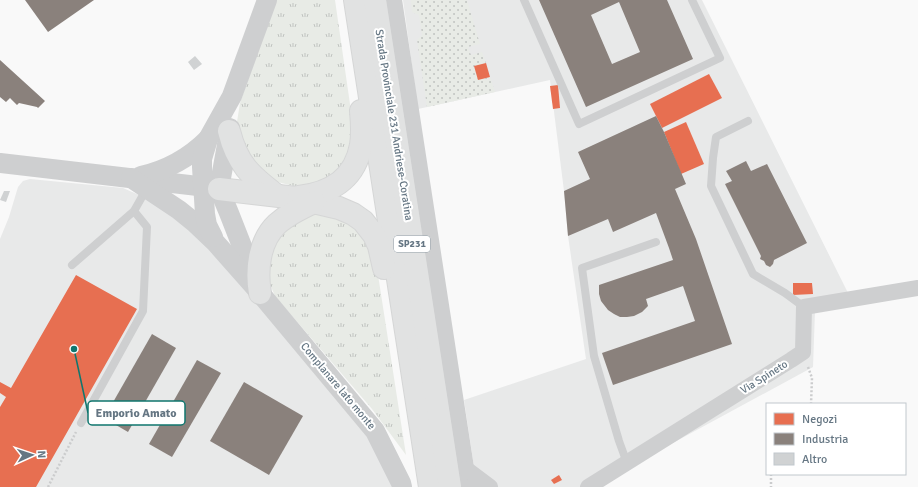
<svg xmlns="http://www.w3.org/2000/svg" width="918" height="487" font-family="Signika,sans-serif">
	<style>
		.built { fill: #e8e9e9 }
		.grass { fill: url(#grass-tufts) }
		.park { fill: url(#park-dots) }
		.shops { fill: #e76f51 }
		.industry { fill: #8a817c; fill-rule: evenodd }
		.building { fill: #d0d2d3 }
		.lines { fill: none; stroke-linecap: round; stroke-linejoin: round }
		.trunk-casing { stroke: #d5d6d6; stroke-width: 24 }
		.path { stroke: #cbcccd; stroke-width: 2.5; stroke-dasharray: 2 2; stroke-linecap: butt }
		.service { stroke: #cecfd0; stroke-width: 8 }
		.minor { stroke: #cecfd0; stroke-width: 16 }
		.tertiary { stroke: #cecfd0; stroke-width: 20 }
		.trunk { stroke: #e1e2e2; stroke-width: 22 }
		.labels { text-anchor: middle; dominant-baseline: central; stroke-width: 4; stroke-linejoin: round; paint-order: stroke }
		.shield { fill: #fff; stroke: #939fa8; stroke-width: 1 }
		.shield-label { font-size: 10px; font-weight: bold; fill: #657683 }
		.street-label { font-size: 11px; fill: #657683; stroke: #fff }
		.leader { fill: none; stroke: #0f766e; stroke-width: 1.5 }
		.callout-dot { fill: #0f766e; stroke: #fff; stroke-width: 1.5 }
		.callout { fill: #fff; stroke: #0f766e; stroke-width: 1.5 }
		.callout-label { font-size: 12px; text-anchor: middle; font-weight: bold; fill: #657683 }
	</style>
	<defs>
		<pattern id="grass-tufts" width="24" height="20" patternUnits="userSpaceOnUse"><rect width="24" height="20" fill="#e8ebe6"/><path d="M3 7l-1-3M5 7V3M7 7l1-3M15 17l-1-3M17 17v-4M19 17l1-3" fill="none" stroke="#c0c3c0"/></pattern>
		<pattern id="park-dots" width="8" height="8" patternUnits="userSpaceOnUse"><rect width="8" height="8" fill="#e8ebe6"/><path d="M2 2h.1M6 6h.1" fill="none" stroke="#c0c3c0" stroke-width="1.8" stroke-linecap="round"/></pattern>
	</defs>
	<rect width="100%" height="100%" fill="#f9f9f9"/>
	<g class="built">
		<polygon points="403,0 702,0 853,303 815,311 813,367 647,457 601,487 477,487 464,400 586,359 568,236 564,191 550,80 418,109"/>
		<polygon points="30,179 123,188 162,205 210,250 299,349 377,447 393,487 0,487 0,239 9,217 18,187 23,181"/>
	</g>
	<g class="grass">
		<polygon points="276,0 335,0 353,125 351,153 339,174 321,184 297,187 274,181 254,169 236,128 240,103"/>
		<polygon points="323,213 347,220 365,237 376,262 406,455 372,409 275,296 269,282 266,261 274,235 292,220"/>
	</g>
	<polygon class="park" points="411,0 467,0 480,44 468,47 471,55 482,52 486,63 474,67 478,80 490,77 495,92 427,107 417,40 422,35 419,15 412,12"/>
	<g class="shops">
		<polygon points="486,63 490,77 478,80 474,66"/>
		<polygon points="709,74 722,98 662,128 650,104"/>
		<polygon points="558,85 560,108 553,109 550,86"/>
		<polygon points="686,122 704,164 681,174 664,132"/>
		<polygon points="76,275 137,309 36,487 0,487 0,407 6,397 0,393 0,382 11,388"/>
		<polygon points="793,283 812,283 813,294 793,295"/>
		<polygon points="559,475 562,480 554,484 551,480"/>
	</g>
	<g class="industry">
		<polygon points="25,0 94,0 48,32"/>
		<path d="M539,0h128l26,59 -107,48zM619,2l21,50 -28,12 -21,-49z"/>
		<polygon points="0,60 45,101 38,108 37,107 19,103 17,105 10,98 6,102 0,97"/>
		<polygon points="656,116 664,132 686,184 675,189 696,239 732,344 613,385 602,353 695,321 683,286 646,299 648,306 642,312 634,316 627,317 620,317 614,314 608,310 601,301 599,294 599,285 673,260 669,248 656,213 613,232 608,219 568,236 564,191 590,179 578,152"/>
		<polygon points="746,161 751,171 767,164 807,243 774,260 773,264 770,267 766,265 764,261 760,259 761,256 725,184 732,181 726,171"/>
		<polygon points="152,334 176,348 128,432 104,418"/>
		<polygon points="197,360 221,373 172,457 149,444"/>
		<polygon points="244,382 303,416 269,475 210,441"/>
	</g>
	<g class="building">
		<polygon points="195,56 202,64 194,70 188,62"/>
		<polygon points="4,191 10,191 6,202 0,200"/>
	</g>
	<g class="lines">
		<defs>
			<g id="trunk">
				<polyline points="355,0 430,487"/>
				<polyline points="375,0 450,487"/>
				<path d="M229,131c8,33 22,45 47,64"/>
				<polyline points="219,189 296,198 339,208 353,214 363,221 374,235 379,246 384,268"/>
				<path d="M299,197c32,-4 56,-18 62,-52 2,-11 1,-23 0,-34"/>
				<path d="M260,293c-4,-23 -1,-52 17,-69 11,-10 24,-16 37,-22"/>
			</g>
		</defs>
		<use href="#trunk" class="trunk-casing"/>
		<g class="path">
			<polyline points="808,367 812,378 811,404"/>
			<polyline points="771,474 771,487"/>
			<polyline points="48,487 76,432"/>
		</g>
		<g class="service">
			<polyline points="524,0 579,124 720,58 692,0"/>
			<polyline points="748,121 716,137 713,158 711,186 753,274 785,293 804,307"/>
			<polyline points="72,265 134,211 147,188"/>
			<polyline points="81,423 143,311 147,227 134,211"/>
			<polyline points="627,463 619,441 594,356 582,268 656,242"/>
		</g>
		<g class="minor">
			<polyline points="394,0 469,487"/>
			<polyline points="466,469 490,487"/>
			<polyline points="588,487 791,360 803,352 804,307 918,288"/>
		</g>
		<g class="tertiary">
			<polyline points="230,128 219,189 229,213 256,282"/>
			<polyline points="0,163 215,188"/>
			<path d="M141,176c26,-6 48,-18 67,-37"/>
			<polyline points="131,178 179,210 195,223 215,242 260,293 375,431 401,483 402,487"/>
			<polyline points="213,237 207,225 205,214 202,167 202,159 208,139 232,96 267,0"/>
		</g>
		<use href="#trunk" class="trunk"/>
	</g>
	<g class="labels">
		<rect class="shield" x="394" y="236" width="36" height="16" rx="3"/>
		<g class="shield-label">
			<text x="412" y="244">SP231</text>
		</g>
		<g class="street-label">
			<text transform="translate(394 125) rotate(81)">Strada Provinciale 231 Andriese-Coratina</text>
			<text transform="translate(764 377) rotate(-32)">Via Spineto</text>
			<text transform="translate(338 386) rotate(50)">Complanare lato monte</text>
		</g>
	</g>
	<path class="leader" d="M74 349L88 413"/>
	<circle class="callout-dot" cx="74" cy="349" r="4"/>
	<rect class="callout" x="88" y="401" width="97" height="24" rx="4"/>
	<g class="callout-label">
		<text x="136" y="417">Emporio Amato</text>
	</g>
	<rect x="766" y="403" width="140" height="72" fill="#ffffff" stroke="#c1c8cd"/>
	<rect x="774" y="413" width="20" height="12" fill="#e76f51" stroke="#c1c8cd"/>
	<text x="802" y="423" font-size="12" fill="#657683">Negozi</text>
	<rect x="774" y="433" width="20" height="12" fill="#8a817c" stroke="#c1c8cd"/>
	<text x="802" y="443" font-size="12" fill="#657683">Industria</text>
	<rect x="774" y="453" width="20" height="12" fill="#d0d2d3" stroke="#c1c8cd"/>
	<text x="802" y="463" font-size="12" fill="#657683">Altro</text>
	<g transform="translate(32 455) rotate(87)" stroke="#ffffff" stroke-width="3" paint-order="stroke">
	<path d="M0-3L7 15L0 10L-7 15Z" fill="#657683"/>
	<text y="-6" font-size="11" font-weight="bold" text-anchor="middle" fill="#657683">N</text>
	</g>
</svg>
